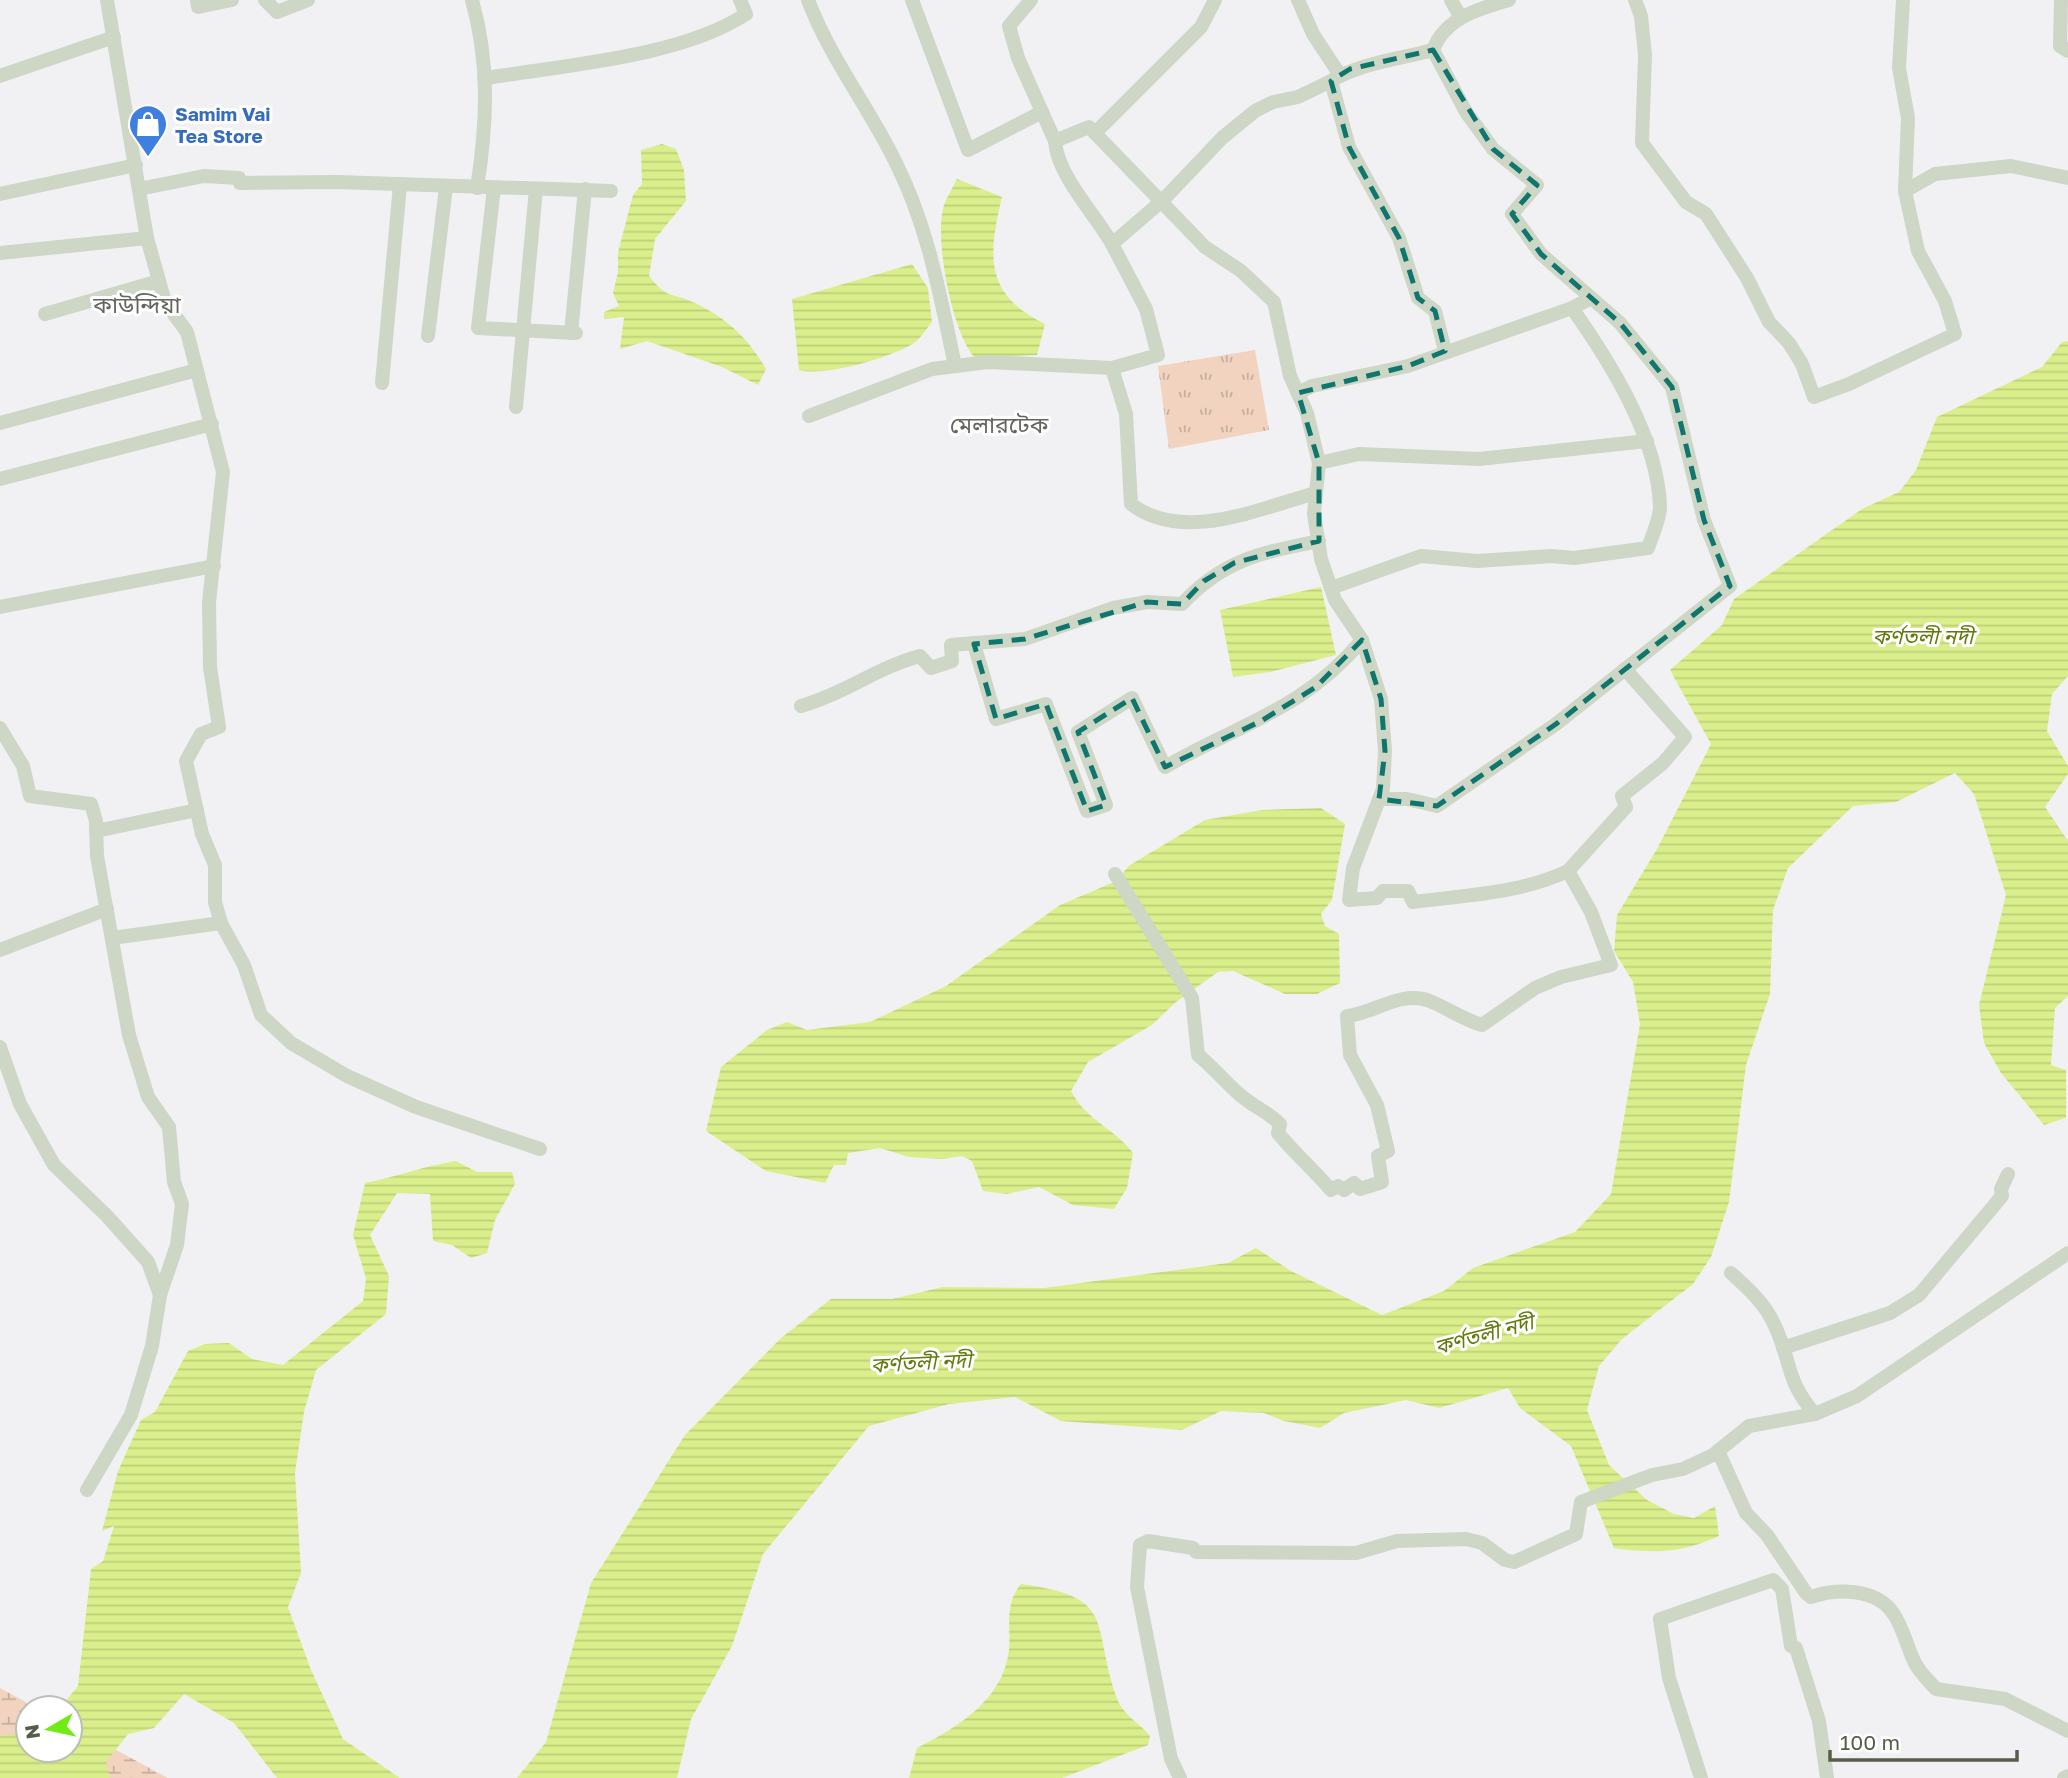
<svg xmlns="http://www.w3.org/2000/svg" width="2068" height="1778" font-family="'Golos Text','Noto Sans Bengali',sans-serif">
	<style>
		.wetland { fill: url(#wetland-marsh) }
		.park { fill: url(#park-tufts) }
		.water { fill: url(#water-rules) }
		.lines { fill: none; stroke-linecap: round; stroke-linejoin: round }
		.minor { stroke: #ced6c5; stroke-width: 14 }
		.marked { fill: none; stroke: #0f766e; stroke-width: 5; stroke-dasharray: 14 9; stroke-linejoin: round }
		.labels { text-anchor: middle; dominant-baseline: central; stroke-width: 6; stroke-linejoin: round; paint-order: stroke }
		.shop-label { font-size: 19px; font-weight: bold; fill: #366cbe; stroke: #fff; text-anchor: start }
		.water-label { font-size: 21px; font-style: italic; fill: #637a0c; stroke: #fff }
		.quarter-label { font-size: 23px; fill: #62665d; stroke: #fff }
	</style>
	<defs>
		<pattern id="wetland-marsh" width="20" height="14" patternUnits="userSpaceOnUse" patternTransform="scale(1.75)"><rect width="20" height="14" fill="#f1d3c0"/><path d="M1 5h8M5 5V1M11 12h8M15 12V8" fill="none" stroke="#c6ae9e"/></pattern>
		<pattern id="park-tufts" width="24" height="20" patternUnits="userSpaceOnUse" patternTransform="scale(1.75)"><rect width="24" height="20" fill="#f1d3c0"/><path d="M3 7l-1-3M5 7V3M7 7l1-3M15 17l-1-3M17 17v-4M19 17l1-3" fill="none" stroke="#c6ae9e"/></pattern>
		<pattern id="water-rules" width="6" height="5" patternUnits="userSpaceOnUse" patternTransform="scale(1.75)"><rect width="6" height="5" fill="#daef8c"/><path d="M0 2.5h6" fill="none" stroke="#bdcf7a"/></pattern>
	</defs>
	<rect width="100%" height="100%" fill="#f1f1f4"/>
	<polygon class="wetland" points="0,1688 37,1708 28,1708 28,1750 70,1750 70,1725 168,1778 0,1778"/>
	<polygon class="park" points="1255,350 1269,430 1169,449 1158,366"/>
	<g class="water">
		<path d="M662,144l14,5 8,21 2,31 -31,38 -6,37c20,25 21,15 46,27 33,16 53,35 71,66l-8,16 -36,-18 -75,-26 -27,8 4,-32 -20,2v-7l15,-6 -6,-13 5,-21v-20l15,-57 9,-11 -1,-34z"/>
		<path d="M957,179l45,18c-14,59 -18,97 43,127l-8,31 -62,3c-23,-25 -40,-116 -32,-149 2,-10 10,-21 14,-30z"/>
		<path d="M912,264l16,24 4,34c-5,6 -11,16 -18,21 -24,15 -89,34 -115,27l-7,-71z"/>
		<path d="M2068,341v335l-16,18 -5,37 21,35v8l-23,33 23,34v155l-13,12 -4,57 15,5v48l-22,7 -43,-52 -17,-30 -5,-38 27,-110 -32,-101 -19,-21 -59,29 -43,4 -65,62 -15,42 -3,84 -24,71 -17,137 -18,55 -18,27 -71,55 -23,27 -12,44 22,55 38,35 27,14 20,4 21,-12 4,30c-36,17 -67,18 -105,12l-43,-102 -51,-38 -12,-20 -69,20 -33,-8 -62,13 -24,15 -36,-7 -20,-8 -43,-2 -39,19 -121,-9 -46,-24 -66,7 -80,22 -106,128 -31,92 -41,73 -14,59h-160l29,-36 45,-159 94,-148 96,-97 50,-39h61l51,-12 101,1 184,-25 28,-15 35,23 91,44 62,-24 29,-23 102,-36 36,-38 29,-170 -7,-42 -19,-31 3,-36 40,-66 54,-105 -41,-74 52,-45 12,-26 128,-90 37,-17 17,-22 21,-53 105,-50 20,-25z"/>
		<polygon points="1321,587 1336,655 1270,672 1233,677 1220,610"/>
		<path d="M1321,808l24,16 -13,76 -11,14 4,12 14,8 1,49 -23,11h-32l-52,-23 -15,1 -42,30 -24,23 -64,37 -17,29c16,30 42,36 62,62l-6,35 -13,21 -41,-4 -34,-18 -32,7 -24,-3 -11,-30 -10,-5 -20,3 -33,-2 -29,-9 -32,5 -2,12h-12l-9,18 -59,-12 -60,-40 15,-64 46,-37 20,-8 20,8 63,-8 76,-36 114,-81 54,-23 16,-17 75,-45 57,-10z"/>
		<path d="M456,1161l21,11h35l3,12 -20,36 -8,33 -16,5 -19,-13 -19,-4 -3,-47 -33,-1 -27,42 19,41 -3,38 -70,56 -12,42 -9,61 6,100 -13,34 23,63 32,69 57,39h-123l-43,-55 -50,-29 -30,34 -26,6 -22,28 4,16h-110v-42l28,-3v17h42v-42h-10l18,-22 13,-117 12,-8 11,-35 -12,5 16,-60 23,-51 14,-8 33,-61 17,-7 24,-1 23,16 31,6 80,-64 3,-23 -13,-43 12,-52c31,-6 59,-17 91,-22z"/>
		<path d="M1021,1584c96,13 70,37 95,112 7,20 22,25 34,40l-2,9 -86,33h-153l8,-30c41,-21 86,-48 92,-98 2,-25 -5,-46 12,-66z"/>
	</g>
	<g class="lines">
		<g class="minor">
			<polyline points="107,0 147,238 165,302 187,332 223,472 209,602 210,667 219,727 201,734 186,761 202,834 215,865 215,902 221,923 244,965 261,1015 291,1043 347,1076 416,1107 540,1149"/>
			<polyline points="197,0 198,7 232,0"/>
			<polyline points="265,0 277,12 308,0"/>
			<path d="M472,0c18,64 15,124 5,188"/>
			<path d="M808,0c22,58 60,106 87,161 33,65 45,134 60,205"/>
			<polyline points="912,0 968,150 1042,112"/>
			<path d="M1031,0l-22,26 9,32 37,83 34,-14 116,120 36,24 33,31 16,74 17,37 12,50 -5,51 7,45 14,41 27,40 19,59 4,52 -2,38 -30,79 -4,32 28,-2 6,-7h25l5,11c53,-7 105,-8 155,-31l23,41 20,53 -50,12 -26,11 -53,37c-20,-6 -36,-18 -55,-25 -27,-9 -55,14 -80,16l3,39 27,50 11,46 -10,5 4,26 -22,7 -6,-6 -10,7 -6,-4 -7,4c-18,-21 -36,-36 -53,-57l2,-9c-13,-13 -28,-18 -41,-30 -15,-13 -26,-27 -41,-39l-6,-57 -77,-124"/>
			<polyline points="1298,0 1313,34 1340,75"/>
			<polyline points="1451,0 1461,18"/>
			<polyline points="1635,0 1641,16 1645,55 1642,143 1686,202 1706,214 1747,278 1769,322 1789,343 1802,364 1814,397 1849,384 1955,334 1945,301 1918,251 1905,191 1908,118 1899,68 1903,0"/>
			<polyline points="2061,0 2060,46 2068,51"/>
			<path d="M1433,50c-33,9 -73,13 -102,31l18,66 50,91 19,60 17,13 10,40"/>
			<polyline points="0,76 114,37"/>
			<path d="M487,78c77,-13 194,-21 259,-64l-6,-14"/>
			<polyline points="1095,133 1201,27 1215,0"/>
			<path d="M1055,141c2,34 40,73 57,103l51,-44 59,-62 33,-27 18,-9 25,-5 33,-16"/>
			<polyline points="494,188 478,328 576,333"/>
			<polyline points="139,189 204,176 239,178 240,183 337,182 611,191"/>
			<polyline points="1905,191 1935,174 2011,166 2068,178"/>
			<polyline points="0,194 136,165"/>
			<polyline points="0,253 147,238"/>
			<polyline points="45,314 159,281"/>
			<polyline points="571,333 585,189"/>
			<polyline points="428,336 446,187"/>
			<path d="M1112,368l14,46 5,90c52,40 129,4 185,-11"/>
			<polyline points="382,383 400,185"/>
			<polyline points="1298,393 1312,386 1408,366 1572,308"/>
			<polyline points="516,407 536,189"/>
			<polyline points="809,416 932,369 988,362 1112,368 1158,355 1146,309 1112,244"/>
			<polyline points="0,423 197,370"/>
			<polyline points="1319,463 1359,454 1479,459 1647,441"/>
			<polyline points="0,479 212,424"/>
			<path d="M1331,588l90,-32 56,5 75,-5 22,2 74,-10c4,-12 12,-29 12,-41 -2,-69 -50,-145 -88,-199l19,-10"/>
			<polyline points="0,607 214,566"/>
			<path d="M974,644l22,75 50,-15 41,107 19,-6 -28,-73 54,-34 33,69c74,-43 139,-57 197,-127"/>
			<path d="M801,706c45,-13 75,-38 119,-50l11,12 21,-7 -1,-16 74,-6 88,-31 34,-6 35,2c42,-45 79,-51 137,-63"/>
			<polyline points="0,728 23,766 30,796 91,804 96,821 97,856 129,1035 148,1097 169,1127 174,1182 182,1204 177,1245 160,1295 152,1346 131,1415 87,1490"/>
			<path d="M1379,799h28l30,7 119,-82 174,-138 -26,-66 -32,-133 -52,-64 -79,-69 -29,-40 25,-29 -44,-36 -27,-37 -33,-62c12,-32 45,-41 76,-50"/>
			<polyline points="96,831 197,810"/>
			<polyline points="1568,871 1626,807 1622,796 1663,763 1685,737 1625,669"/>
			<polyline points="112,938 221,923"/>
			<polyline points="0,950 107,909"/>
			<polyline points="0,1047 20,1104 54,1165 107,1216 148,1262 160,1295"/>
			<path d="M1731,1273c15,14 33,29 42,49 19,37 11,57 42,92"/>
			<polyline points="1783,1348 1890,1313 1919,1295 2002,1196 2001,1189 2008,1174"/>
			<path d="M1718,1451l28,62 21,22 39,58 5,4c25,-9 65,-9 82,16 10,14 14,34 22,50 5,10 14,18 21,26l69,10 63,32"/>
			<polyline points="1180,1778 1171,1759 1137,1587 1140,1545 1148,1541 1193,1548 1196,1552 1356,1553 1397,1541 1466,1539 1482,1543 1505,1560 1514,1562 1576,1534 1581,1502 1652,1475 1683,1469 1713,1455 1749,1426 1815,1414 1857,1396 2068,1253"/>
			<polyline points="1701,1778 1669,1678 1660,1619 1773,1580 1782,1589 1791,1646 1796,1648 1819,1721 1827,1778"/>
			<polyline points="2064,1778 2068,1776"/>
		</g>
	</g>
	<path class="marked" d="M1433,50l60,99 44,36 -25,29 29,40 79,69 52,64 32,133 26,66 -174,138 -119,82 -58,-7 6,-48 -4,-52 -19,-59 -46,47 -55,34 -96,46 -33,-69 -54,34 28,73 -19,6 -41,-107 -50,15 -22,-75 51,-5 122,-37 35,2 22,-23 30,-18 85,-22v-78l-21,-70 110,-27 37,-15 -10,-40 -17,-13 -19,-60 -50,-91 -18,-66 19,-12z"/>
	<defs>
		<symbol id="shop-pin" viewBox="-11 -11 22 30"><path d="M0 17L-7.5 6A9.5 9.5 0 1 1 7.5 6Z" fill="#3f7fe0" stroke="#fff"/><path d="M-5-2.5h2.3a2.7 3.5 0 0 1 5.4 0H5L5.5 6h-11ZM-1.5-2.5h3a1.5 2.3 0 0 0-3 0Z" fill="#fff"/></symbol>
	</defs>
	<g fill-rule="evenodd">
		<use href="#shop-pin" x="126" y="102" width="44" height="60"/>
	</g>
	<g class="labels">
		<g class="shop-label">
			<text x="175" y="113">Samim Vai<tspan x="175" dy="22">Tea Store</tspan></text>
		</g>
		<g class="water-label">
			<text x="1923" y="636">কর্ণতলী নদী</text>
			<text transform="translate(1484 1334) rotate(-15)">কর্ণতলী নদী</text>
			<text transform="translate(921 1362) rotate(-3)">কর্ণতলী নদী</text>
		</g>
		<g class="quarter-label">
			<text x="137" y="304">কাউন্দিয়া</text>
			<text x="999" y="424">মেলারটেক</text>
		</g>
	</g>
	<g transform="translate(49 1729) rotate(261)"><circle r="33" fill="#ffffff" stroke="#bbbfb6" stroke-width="2"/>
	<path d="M0-5L12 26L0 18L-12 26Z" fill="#72ea15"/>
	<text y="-10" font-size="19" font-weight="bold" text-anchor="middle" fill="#555f48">N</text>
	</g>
	<path d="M1830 1750v10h187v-10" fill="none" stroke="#555f48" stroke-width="3.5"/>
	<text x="1840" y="1750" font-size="21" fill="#555f48" stroke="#ffffff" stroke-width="5" paint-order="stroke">100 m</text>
</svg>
